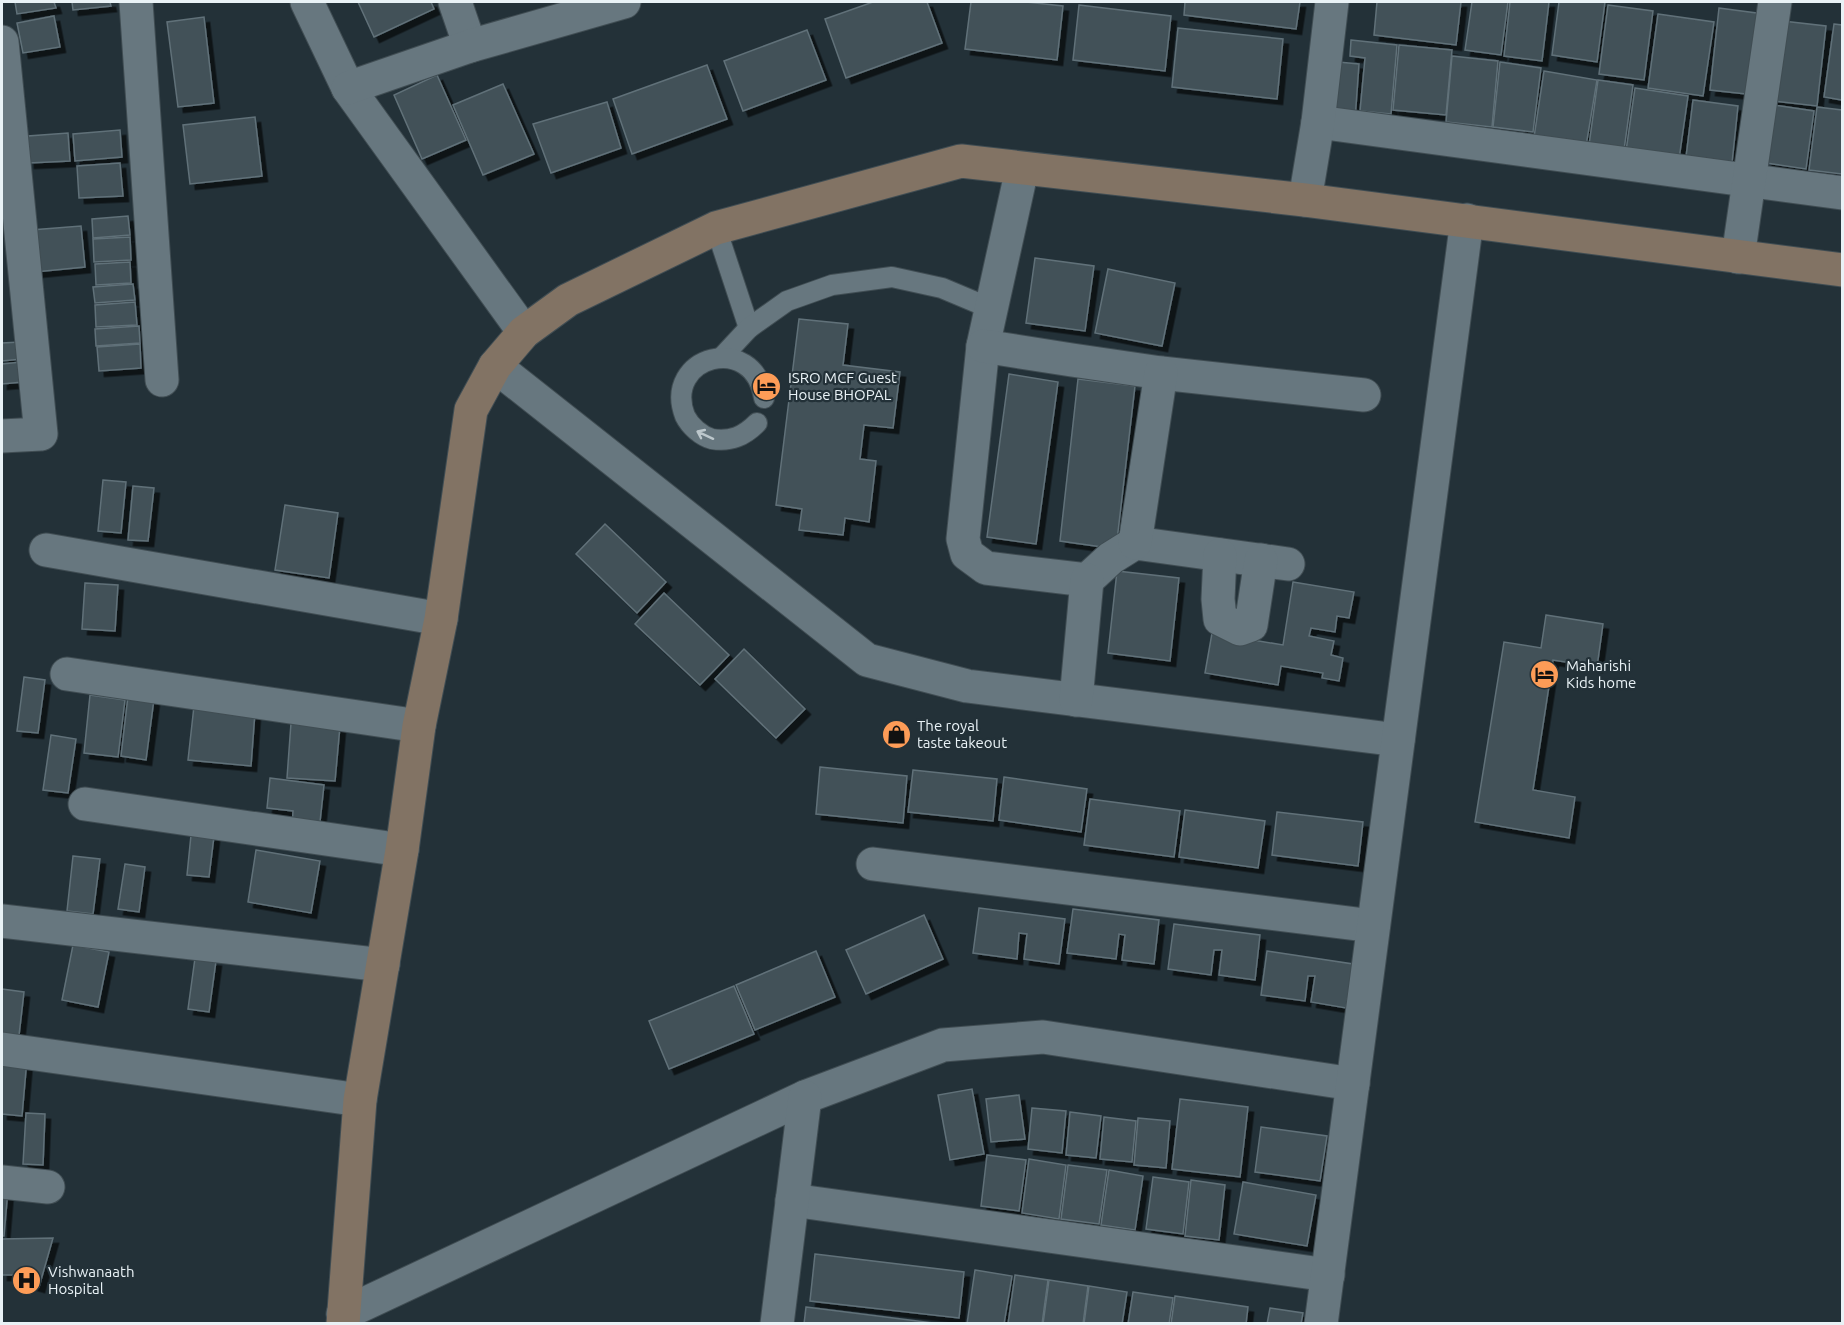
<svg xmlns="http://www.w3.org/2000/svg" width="1844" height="1325" font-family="Ubuntu,sans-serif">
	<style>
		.building { fill: #425158; stroke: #617179; stroke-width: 1.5; filter: url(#shadow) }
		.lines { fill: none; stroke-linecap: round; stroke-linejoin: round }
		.lane-casing { stroke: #404d53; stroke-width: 22 }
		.street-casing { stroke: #404d53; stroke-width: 35 }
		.secondary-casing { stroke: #404d53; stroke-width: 35 }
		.lane { stroke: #67777f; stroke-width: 20 }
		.street { stroke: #67777f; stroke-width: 33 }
		.secondary { stroke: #827364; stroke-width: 33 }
		.oneway { stroke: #bcc7cc }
		.labels { text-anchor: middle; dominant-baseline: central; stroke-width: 4.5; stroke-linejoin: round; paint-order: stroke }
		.poi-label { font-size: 15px; fill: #e9f2f6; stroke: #233138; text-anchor: start }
	</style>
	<defs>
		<filter id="shadow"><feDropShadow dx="5.5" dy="5.5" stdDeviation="0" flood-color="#0009"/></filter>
	</defs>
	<rect width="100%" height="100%" fill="#233138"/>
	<g class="building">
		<polygon points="15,2 54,2 56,8 17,14"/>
		<polygon points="72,2 110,2 111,6 73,10"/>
		<polygon points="358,2 431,2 434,9 374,37"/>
		<polygon points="873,2 927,2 942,43 846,78 825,19"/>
		<polygon points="971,2 1026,2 1063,6 1057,60 965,49"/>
		<polygon points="1185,2 1300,2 1296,29 1184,15"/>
		<polygon points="1377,2 1461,2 1456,45 1374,35"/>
		<polygon points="1472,2 1508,2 1501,55 1465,50"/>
		<polygon points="1510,2 1549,2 1542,61 1504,56"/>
		<polygon points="1559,2 1605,2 1597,62 1552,55"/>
		<polygon points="1079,5 1171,16 1165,71 1073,60"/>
		<polygon points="1608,5 1653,11 1644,80 1599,74"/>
		<polygon points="1719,8 1764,14 1755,95 1710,90"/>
		<polygon points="1658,14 1714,22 1703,96 1648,88"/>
		<polygon points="54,16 60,47 23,53 17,23"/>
		<polygon points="204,17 214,103 178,107 167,22"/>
		<polygon points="1774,20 1826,26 1817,106 1764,100"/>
		<polygon points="1834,24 1842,25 1842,100 1824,97"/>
		<polygon points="1178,28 1283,39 1277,99 1172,87"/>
		<polygon points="807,30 826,80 743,111 724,61"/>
		<polygon points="1351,40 1397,45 1391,114 1360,111 1365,58 1350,56"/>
		<polygon points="1399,45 1452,50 1446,115 1393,110"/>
		<polygon points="1452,56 1498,61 1492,127 1446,122"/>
		<polygon points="1338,62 1359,64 1355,120 1333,118"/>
		<polygon points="1500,62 1541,68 1533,132 1493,127"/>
		<polygon points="707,65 727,119 632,154 613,99"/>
		<polygon points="1544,71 1597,80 1585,152 1533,144"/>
		<polygon points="437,75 466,140 422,159 394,95"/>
		<polygon points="1598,80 1633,85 1624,150 1589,145"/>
		<polygon points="503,84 534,154 483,175 453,105"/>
		<polygon points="1635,88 1688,96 1678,166 1625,158"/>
		<polygon points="1693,100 1738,106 1732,163 1686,157"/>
		<polygon points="607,102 621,148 551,173 533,124"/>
		<polygon points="1774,105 1814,111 1806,169 1766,163"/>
		<polygon points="1817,107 1842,110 1842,174 1809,170"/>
		<polygon points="255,117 262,176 190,184 183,125"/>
		<polygon points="120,130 122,157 75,161 73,134"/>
		<polygon points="68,133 70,161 29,163 28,136"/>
		<polygon points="120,163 123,196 79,198 77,166"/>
		<polygon points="128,216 130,235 93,238 92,219"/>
		<polygon points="81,226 85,267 35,272 31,230"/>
		<polygon points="130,237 131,260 94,262 93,239"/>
		<polygon points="1035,258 1094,266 1085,331 1026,323"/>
		<polygon points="130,262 131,283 96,285 95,264"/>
		<polygon points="1108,269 1175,283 1162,346 1095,333"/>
		<polygon points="133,284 135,300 95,303 93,287"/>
		<polygon points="135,302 137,325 96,327 95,305"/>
		<polygon points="799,319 848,324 843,365 900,372 893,428 864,425 860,459 876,461 869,522 845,518 843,535 799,530 802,509 776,505"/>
		<polygon points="139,326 140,343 96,346 95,329"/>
		<polygon points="20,342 22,359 2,361 2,343"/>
		<polygon points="140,344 141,368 99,371 97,347"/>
		<polygon points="21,362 23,382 2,384 2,364"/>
		<polygon points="1009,374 1058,382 1036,544 987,537"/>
		<polygon points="1078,379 1135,386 1116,549 1060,541"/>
		<polygon points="103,480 126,482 121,533 98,531"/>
		<polygon points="133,486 154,488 148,541 128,540"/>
		<polygon points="285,505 338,513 329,578 275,570"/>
		<polygon points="605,524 666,582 637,613 576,554"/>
		<polygon points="1117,571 1179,578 1170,661 1108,653"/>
		<polygon points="1293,582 1354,592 1349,618 1337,616 1335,632 1311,628 1309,636 1334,641 1331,655 1343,658 1339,681 1322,678 1323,673 1281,666 1278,685 1205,673 1212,633 1283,645"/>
		<polygon points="85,583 118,585 115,631 82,629"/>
		<polygon points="664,593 729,655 700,685 635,624"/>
		<polygon points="1546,615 1603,624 1597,667 1553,660 1533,790 1575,797 1569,838 1475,822 1504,642 1541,648"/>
		<polygon points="744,649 805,709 776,738 715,679"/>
		<polygon points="24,677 45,680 38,733 17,731"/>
		<polygon points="90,695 125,700 118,757 84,753"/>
		<polygon points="128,696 154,699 146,760 121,756"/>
		<polygon points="194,706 255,712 251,766 188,760"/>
		<polygon points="291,723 340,726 335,781 287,778"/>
		<polygon points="51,735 76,739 68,793 43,790"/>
		<polygon points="820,767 907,776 903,823 816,814"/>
		<polygon points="913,770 997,779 993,821 908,812"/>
		<polygon points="1004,777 1087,789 1081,832 999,820"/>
		<polygon points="270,778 324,785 319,831 292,828 293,811 267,808"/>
		<polygon points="1090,799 1180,811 1174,857 1084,845"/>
		<polygon points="1185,810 1265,821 1258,868 1179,857"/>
		<polygon points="1277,812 1363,822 1358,866 1272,855"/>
		<polygon points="192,825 215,828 209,877 187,875"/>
		<polygon points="256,850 320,861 311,913 248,902"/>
		<polygon points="73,856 100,859 93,914 67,911"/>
		<polygon points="125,864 145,867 139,912 118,909"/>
		<polygon points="979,908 1065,919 1059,964 1024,959 1027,934 1019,933 1017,959 973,953"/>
		<polygon points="1073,909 1159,920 1154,964 1122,960 1125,935 1119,934 1116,959 1067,953"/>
		<polygon points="924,915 943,959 866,994 846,950"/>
		<polygon points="1174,924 1260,935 1255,980 1219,975 1222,950 1214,950 1211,975 1168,969"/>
		<polygon points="73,945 109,952 98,1007 62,1000"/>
		<polygon points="816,951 835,997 755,1030 736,985"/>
		<polygon points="1267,951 1353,964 1346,1008 1311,1002 1315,976 1308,976 1305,1001 1261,995"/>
		<polygon points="195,958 216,961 209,1012 188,1009"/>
		<polygon points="734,986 754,1034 669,1069 649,1021"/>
		<polygon points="2,989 24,992 18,1044 2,1042"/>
		<polygon points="2,1057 27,1059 22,1116 2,1114"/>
		<polygon points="972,1089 984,1154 950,1160 938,1095"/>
		<polygon points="1019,1095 1025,1139 991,1142 986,1099"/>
		<polygon points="1180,1099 1248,1107 1240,1177 1172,1169"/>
		<polygon points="1032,1108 1066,1111 1062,1153 1028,1149"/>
		<polygon points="1070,1112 1101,1116 1096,1158 1066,1155"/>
		<polygon points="26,1113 45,1114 43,1165 23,1164"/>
		<polygon points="1104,1117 1136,1121 1132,1162 1100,1159"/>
		<polygon points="1138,1118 1170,1121 1166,1168 1134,1165"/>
		<polygon points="1261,1127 1327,1136 1320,1181 1255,1172"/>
		<polygon points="987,1155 1026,1160 1019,1211 981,1206"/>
		<polygon points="1029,1159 1066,1165 1059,1219 1022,1213"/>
		<polygon points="1068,1165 1107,1170 1099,1224 1061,1219"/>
		<polygon points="1109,1170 1143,1176 1135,1230 1101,1225"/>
		<polygon points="1153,1177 1189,1182 1183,1234 1146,1229"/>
		<polygon points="1191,1180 1225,1185 1219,1240 1185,1236"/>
		<polygon points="1243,1182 1316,1195 1307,1246 1234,1234"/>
		<polygon points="2,1189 8,1189 4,1236 2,1236"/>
		<polygon points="53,1238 39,1287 22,1282 21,1275 2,1275 2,1239"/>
		<polygon points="815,1254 964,1272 959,1318 810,1301"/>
		<polygon points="975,1270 1012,1276 1004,1324 967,1324"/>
		<polygon points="1015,1275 1048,1280 1042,1324 1008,1324"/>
		<polygon points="1049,1280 1088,1286 1083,1324 1043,1324"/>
		<polygon points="1089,1286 1127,1292 1122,1324 1084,1324"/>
		<polygon points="1133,1292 1173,1298 1169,1324 1128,1324"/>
		<polygon points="1175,1296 1248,1307 1246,1324 1171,1324"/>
		<polygon points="806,1307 941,1324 804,1324"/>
		<polygon points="1270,1308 1303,1313 1301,1324 1267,1324"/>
	</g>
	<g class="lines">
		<defs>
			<g id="lane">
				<polyline points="716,228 749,328"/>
				<polyline points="722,357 749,328 787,301 832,285 892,277 942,288 992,309"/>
				<path d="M757,423c-13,13 -26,19 -45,16 -11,-3 -22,-13 -27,-23 -23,-60 69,-85 79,-18"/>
			</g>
			<g id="street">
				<polyline points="136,2 162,380"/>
				<polyline points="307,2 348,88 524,332"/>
				<polyline points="455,2 470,46"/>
				<polyline points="2,42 41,434 2,436"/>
				<polyline points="348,88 470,46 624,2"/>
				<polyline points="1318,122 1842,193"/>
				<polyline points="1022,169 983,346 963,539 967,554 986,568 1087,580 1111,558 1135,543 1288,564"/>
				<polyline points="1305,200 1318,122 1332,2"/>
				<polyline points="1738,257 1775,2"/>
				<polyline points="983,346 1072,360 1161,373 1364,395"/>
				<polyline points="495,366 867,660 967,686 1398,740"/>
				<polyline points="1135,543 1161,373"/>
				<polyline points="46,550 441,619"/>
				<polyline points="1220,555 1218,599 1220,619 1240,629 1251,625 1261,560"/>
				<polyline points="67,674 419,726"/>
				<polyline points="1076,700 1087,580"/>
				<polyline points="85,804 402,850"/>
				<polyline points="873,864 1373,926"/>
				<polyline points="2,921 383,965"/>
				<polyline points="2,1049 360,1100"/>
				<polyline points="2,1182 48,1187"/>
				<polyline points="792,1200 1328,1275"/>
				<polyline points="343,1314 805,1097 943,1045 1043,1037 1353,1084"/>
				<polyline points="777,1324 805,1097"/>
				<polyline points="1321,1324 1467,220"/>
			</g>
			<polyline id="secondary" points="343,1324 360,1100 402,850 419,726 441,619 471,410 495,366 524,332 568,300 716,228 961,161 1305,200 1842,270"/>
		</defs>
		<use href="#lane" class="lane-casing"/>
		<use href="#street" class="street-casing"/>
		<use href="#secondary" class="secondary-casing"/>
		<use href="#lane" class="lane"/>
		<use href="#street" class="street"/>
		<use href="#secondary" class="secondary"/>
	</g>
	<defs><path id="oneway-shaft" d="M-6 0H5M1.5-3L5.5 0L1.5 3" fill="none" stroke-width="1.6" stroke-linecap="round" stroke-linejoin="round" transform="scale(1.5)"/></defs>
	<use class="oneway" href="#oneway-shaft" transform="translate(705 435) rotate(-155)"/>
	<defs>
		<symbol id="hotel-disc" viewBox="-11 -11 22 22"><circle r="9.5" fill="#fd9c57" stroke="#233138"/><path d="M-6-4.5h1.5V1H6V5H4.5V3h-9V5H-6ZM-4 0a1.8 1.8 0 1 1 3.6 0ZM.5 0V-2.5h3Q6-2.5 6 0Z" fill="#111"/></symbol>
		<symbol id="shop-disc" viewBox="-11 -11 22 22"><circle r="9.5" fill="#fd9c57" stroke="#233138"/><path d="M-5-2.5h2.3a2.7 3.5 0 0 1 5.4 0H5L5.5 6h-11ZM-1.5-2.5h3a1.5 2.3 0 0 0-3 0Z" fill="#111"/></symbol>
		<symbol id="hospital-disc" viewBox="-11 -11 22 22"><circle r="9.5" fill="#fd9c57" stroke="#233138"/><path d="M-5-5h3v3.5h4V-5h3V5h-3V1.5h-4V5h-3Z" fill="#111"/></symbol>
	</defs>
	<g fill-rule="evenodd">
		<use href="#hotel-disc" x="750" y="370" width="33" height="33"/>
		<use href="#hotel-disc" x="1528" y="658" width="33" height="33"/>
		<use href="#shop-disc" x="880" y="718" width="33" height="33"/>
		<use href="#hospital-disc" x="10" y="1264" width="33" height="33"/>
	</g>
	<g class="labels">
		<g class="poi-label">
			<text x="788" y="377">ISRO MCF Guest<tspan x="788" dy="17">House BHOPAL</tspan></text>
			<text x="1566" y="665">Maharishi<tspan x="1566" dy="17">Kids home</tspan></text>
			<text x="917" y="725">The royal<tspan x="917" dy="17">taste takeout</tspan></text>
			<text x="48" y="1271">Vishwanaath<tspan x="48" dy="17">Hospital</tspan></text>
		</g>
	</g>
	<rect width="1844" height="1325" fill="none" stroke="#e9f2f6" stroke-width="6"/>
</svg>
